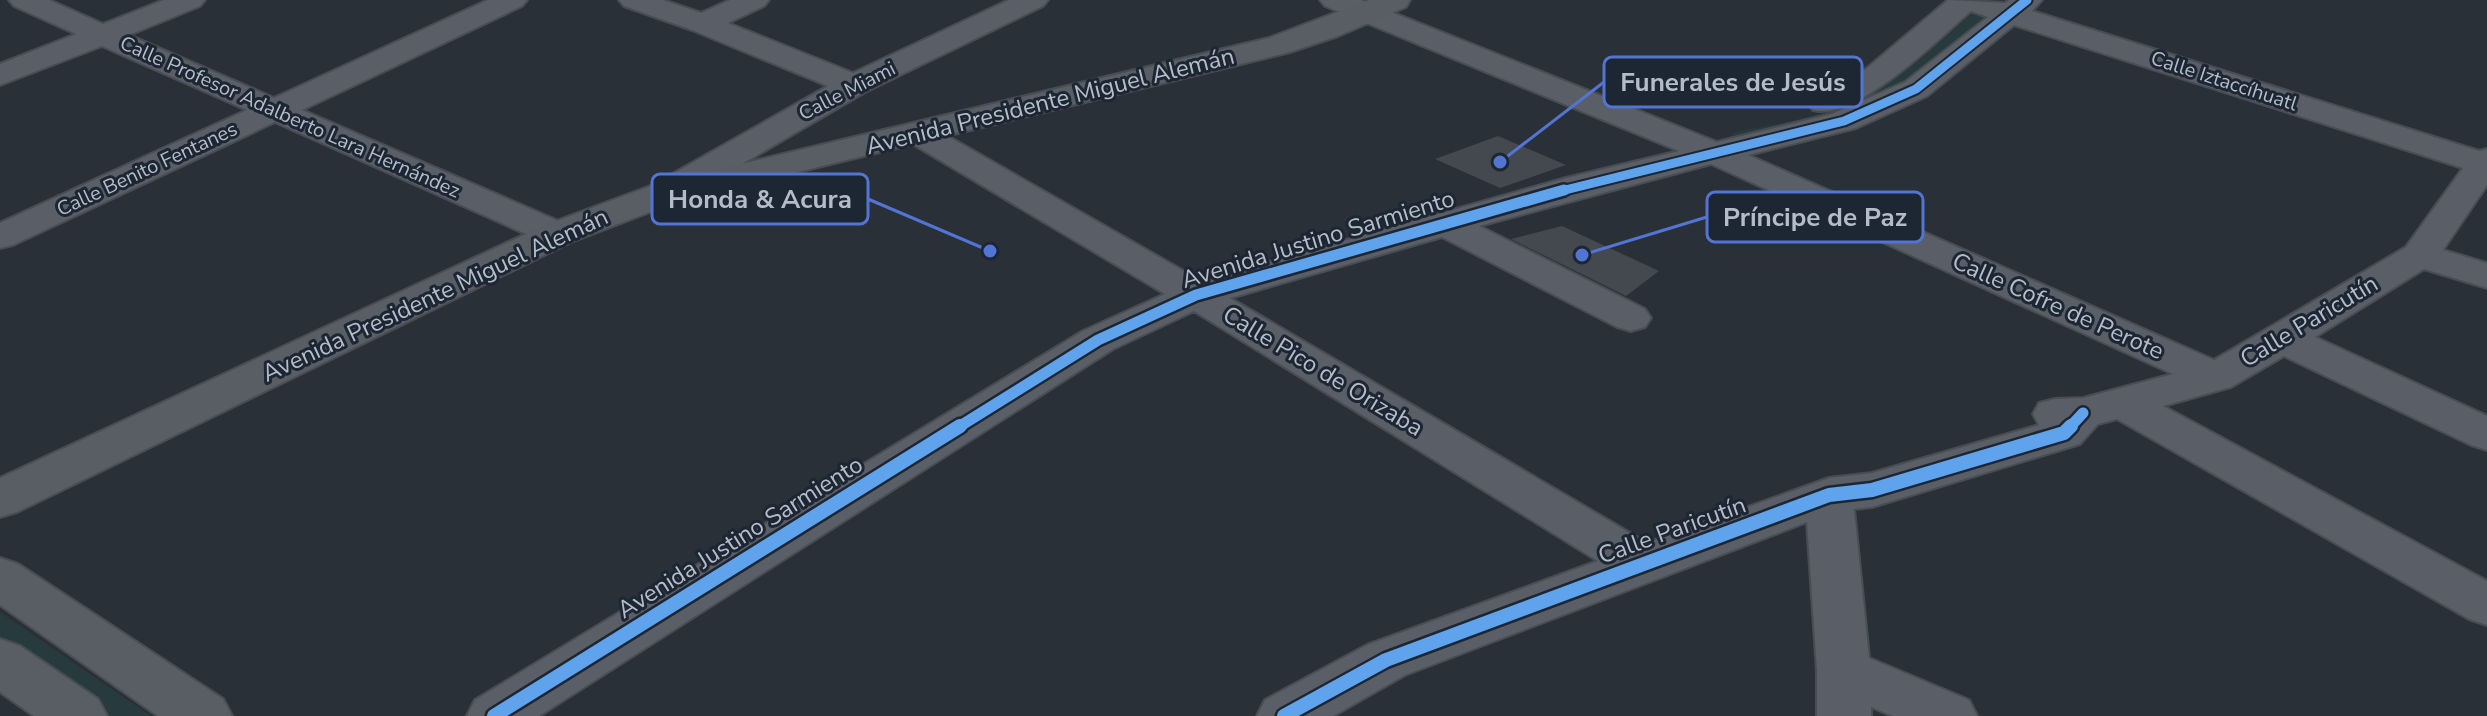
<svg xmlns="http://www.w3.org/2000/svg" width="2487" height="716" font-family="'Nunito Sans',sans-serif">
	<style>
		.green { fill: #273a3e }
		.building { fill: #444950 }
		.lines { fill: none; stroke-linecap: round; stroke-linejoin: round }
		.street-casing { stroke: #484c53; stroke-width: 4 }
		.secondary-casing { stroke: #484c53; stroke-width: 4 }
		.street { fill: #5a5e66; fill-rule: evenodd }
		.secondary { fill: #595d64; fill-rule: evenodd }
		.cycleway-far2-casing { stroke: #1d2633; stroke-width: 13 }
		.cycleway-far1-casing { stroke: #1d2633; stroke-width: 16 }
		.cycleway-casing { stroke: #1d2633; stroke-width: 19 }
		.cycleway-far2 { stroke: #60a3ed; stroke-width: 9 }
		.cycleway-far1 { stroke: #60a3ed; stroke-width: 11 }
		.cycleway { stroke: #60a3ed; stroke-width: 14 }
		.labels { text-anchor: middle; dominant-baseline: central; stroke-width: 6; stroke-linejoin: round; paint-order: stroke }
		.far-street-label { font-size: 20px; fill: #b4bcc9; stroke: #1d2633 }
		.street-label { font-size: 24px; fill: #b4bcc9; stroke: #1d2633 }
		.leader { fill: none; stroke: #5274d3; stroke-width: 3 }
		.callout-dot { fill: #5274d3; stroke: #1d2633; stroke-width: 3 }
		.callout { fill: #1d2633; stroke: #5274d3; stroke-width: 3 }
		.callout-label { font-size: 26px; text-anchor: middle; font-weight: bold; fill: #b4bcc9 }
	</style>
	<rect width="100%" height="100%" fill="#2a3038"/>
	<g class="green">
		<path d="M1974,12l13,4 -78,71 -37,21 -131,33 -9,-3v-5c41,-9 89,-15 127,-34 41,-22 78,-58 115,-87z"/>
		<polygon points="0,612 151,716 94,716 0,650"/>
	</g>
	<g class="building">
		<polygon points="1498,136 1566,165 1500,188 1435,159"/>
		<polygon points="1562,226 1659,271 1626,296 1511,239"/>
	</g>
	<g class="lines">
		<defs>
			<g id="street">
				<polygon points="9,0 49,0 103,24 164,0 205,0 200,6 129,35 274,98 488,0 527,0 522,6 302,110 570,226 576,234 570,242 557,245 544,242 275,122 13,245 0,248 0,223 247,110 102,46 0,85 0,64 76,34 14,6"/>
				<polygon points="619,0 663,0 701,13 730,0 769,0 764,6 728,23 853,73 1009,0 1048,0 1043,6 865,92 679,201 666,204 653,201 648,193 653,185 828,86 692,30 624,6"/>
				<path d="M1320,0h41l356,142 115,-28 73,-32 83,-65 -17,-6c-33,28 -113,110 -158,99l-5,-7 5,-7 53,-27 82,-69 57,3 4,-3h33l-10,11 447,140 8,-2v36l-44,65 44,13v25l-63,-19 -109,68 172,79v34l-16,-5 -187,-89 -53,31 -68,19 324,175v44l-18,-6 -352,-200 -19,5 -18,20 -208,63 -18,2 15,149 100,42 8,16h-84l-22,-9v9h-54v-45l-10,-149 -402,153 -72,41h-76l8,-16 102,-55 231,-84 -404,-250 -81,38 -574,367h-72l8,-16 608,-369 82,-37 -259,-154 -5,-7 5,-7 12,-3 12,3 271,155 365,-103 113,-27 -354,-145zM2014,25l449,143 -57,79 -192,113 -466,-205 108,-27 71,-32zM1711,164l462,210 -90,24 -28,1 -16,4 -6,11 6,11 -167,48 -43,5 -182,65 -417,-245 212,-61 175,90 14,4 14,-4 6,-9 -6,-9 -166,-83z"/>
			</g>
			<g id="secondary">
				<polygon points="1369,0 1410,0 1406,7 1338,36 1290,52 679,201 571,242 17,512 0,517 0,478 543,226 653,185 1269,38"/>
				<polygon points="0,558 18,564 223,699 232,716 158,716 0,605"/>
				<polygon points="0,639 20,646 98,699 107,716 34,716 0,692"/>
			</g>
		</defs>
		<use href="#street" class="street-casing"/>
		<use href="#secondary" class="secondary-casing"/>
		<use href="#street" class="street"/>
		<use href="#secondary" class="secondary"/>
		<defs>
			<polyline id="cycleway-far2" points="1557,192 1844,121 1916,89 2027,0"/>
			<g id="cycleway-far1">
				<polyline points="957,428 1098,340 1196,295 1564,190"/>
				<polyline points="2069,428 2083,413"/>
			</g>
			<g id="cycleway">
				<polyline points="494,716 960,426"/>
				<polyline points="1284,716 1386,660 1829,495 1872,490 2064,433 2071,426"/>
			</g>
		</defs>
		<use href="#cycleway-far2" class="cycleway-far2-casing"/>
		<use href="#cycleway-far1" class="cycleway-far1-casing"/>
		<use href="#cycleway" class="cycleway-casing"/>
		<use href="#cycleway-far2" class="cycleway-far2"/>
		<use href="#cycleway-far1" class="cycleway-far1"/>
		<use href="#cycleway" class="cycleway"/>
	</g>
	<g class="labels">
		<g class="far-street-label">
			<text transform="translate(2224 81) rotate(18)">Calle Iztaccíhuatl</text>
			<text transform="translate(847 91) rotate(-27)">Calle Miami</text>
			<text transform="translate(290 117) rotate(24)">Calle Profesor Adalberto Lara Hernández</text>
			<text transform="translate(147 169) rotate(-25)">Calle Benito Fentanes</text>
		</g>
		<g class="street-label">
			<text transform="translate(1050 101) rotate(-14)">Avenida Presidente Miguel Alemán</text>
			<text transform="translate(1318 239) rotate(-17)">Avenida Justino Sarmiento</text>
			<text transform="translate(435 295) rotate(-25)">Avenida Presidente Miguel Alemán</text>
			<text transform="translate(2058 306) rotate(24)">Calle Cofre de Perote</text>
			<text transform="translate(2309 321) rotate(-31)">Calle Paricutín</text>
			<text transform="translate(1323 371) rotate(31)">Calle Pico de Orizaba</text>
			<text transform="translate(1672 530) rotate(-20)">Calle Paricutín</text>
			<text transform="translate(740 537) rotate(-32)">Avenida Justino Sarmiento</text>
		</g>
	</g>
	<path class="leader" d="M1500 162L1604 82M990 251L868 199M1582 255L1707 217"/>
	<g class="callout-dot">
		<circle cx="1500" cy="162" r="8"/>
		<circle cx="990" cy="251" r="8"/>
		<circle cx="1582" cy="255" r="8"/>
	</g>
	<g class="callout">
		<rect x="1604" y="57" width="258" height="50" rx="8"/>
		<rect x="652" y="174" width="216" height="50" rx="8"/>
		<rect x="1707" y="192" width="216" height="50" rx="8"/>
	</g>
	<g class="callout-label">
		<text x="1733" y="91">Funerales de Jesús</text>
		<text x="760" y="208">Honda &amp; Acura</text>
		<text x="1815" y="226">Príncipe de Paz</text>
	</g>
</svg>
